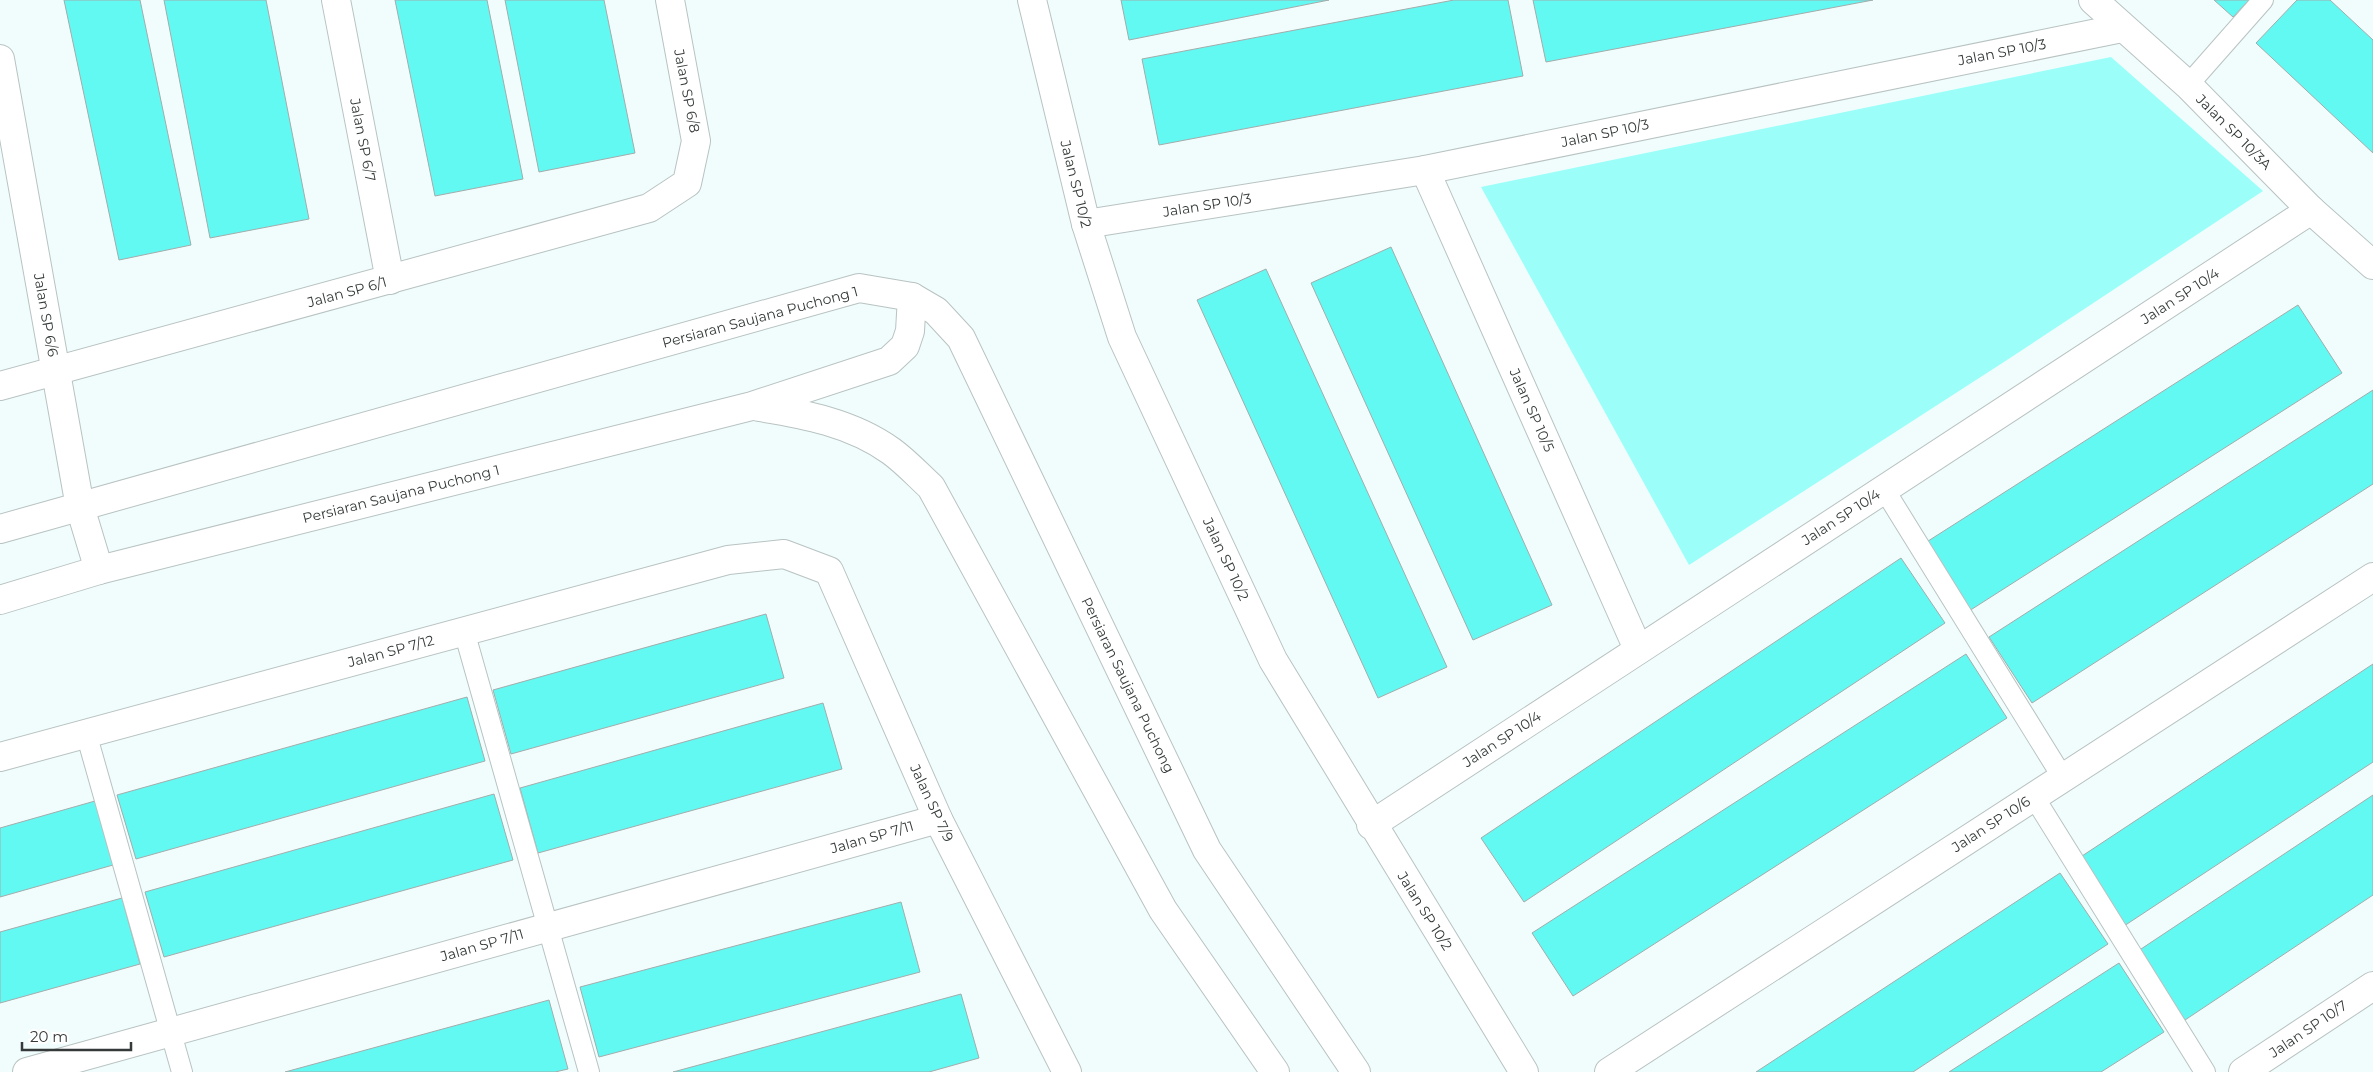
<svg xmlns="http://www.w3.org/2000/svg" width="2373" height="1072" font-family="Montserrat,sans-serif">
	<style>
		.park { fill: #9bfef9 }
		.building { fill: #63f9f3; stroke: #a2acab }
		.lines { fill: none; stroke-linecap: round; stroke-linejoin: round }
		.service-casing { stroke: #b8c3c2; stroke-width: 22 }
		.minor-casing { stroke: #b8c3c2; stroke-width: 30 }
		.tertiary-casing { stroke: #b8c3c2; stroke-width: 30 }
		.service { stroke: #fff; stroke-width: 20 }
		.minor { stroke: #fff; stroke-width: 28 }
		.tertiary { stroke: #fff; stroke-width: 28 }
		.labels { text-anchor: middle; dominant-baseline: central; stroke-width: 4; stroke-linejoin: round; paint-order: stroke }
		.street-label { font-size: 14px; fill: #353939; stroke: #fff }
	</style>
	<rect width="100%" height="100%" fill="#f1fdfc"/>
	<polygon class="park" points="2111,57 2263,191 2007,360 1689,565 1481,187"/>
	<g class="building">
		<polygon points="64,0 140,0 191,245 119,260"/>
		<polygon points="164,0 266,0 309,219 210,238"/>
		<polygon points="395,0 487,0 523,179 435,196"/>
		<polygon points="505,0 604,0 635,153 539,172"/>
		<polygon points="1121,0 1329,0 1129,40"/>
		<polygon points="1454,0 1508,0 1523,76 1159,145 1142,59"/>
		<polygon points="1533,0 1873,0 1546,62"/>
		<polygon points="2214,0 2249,0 2233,17"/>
		<polygon points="2297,0 2330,0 2373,40 2373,153 2256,43"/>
		<polygon points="1391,247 1552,605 1473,640 1311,283"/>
		<polygon points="1266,269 1447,667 1378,698 1197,300"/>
		<polygon points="2298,305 2342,373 1969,611 1925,543"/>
		<polygon points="2373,390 2373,484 2032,703 1989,637"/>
		<polygon points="1901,558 1945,623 1524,902 1481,838"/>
		<polygon points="766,614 784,678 511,754 493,690"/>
		<polygon points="1966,654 2007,718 1573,996 1532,933"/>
		<polygon points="2373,664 2373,762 2124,926 2079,858"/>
		<polygon points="467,697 485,761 136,859 117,795"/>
		<polygon points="823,703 842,769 538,853 520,788"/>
		<polygon points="494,794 513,860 164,957 145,892"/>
		<polygon points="2373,795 2373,895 2185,1020 2138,951"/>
		<polygon points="95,801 113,865 0,897 0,828"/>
		<polygon points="2060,873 2108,944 1913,1072 1756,1072"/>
		<polygon points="122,898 140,964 0,1003 0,932"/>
		<polygon points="901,902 920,972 599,1057 580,987"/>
		<polygon points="2119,963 2164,1032 2101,1072 1949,1072"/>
		<polygon points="961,994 979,1058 929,1072 673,1072"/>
		<polygon points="549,1000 568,1069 555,1072 285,1072"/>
	</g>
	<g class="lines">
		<defs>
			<g id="service">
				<polyline points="2188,85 2263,0"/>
				<polyline points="1884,489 2063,778"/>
				<polyline points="464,631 589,1072"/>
				<polyline points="86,733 182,1072"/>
				<polyline points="2034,797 2205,1072"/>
			</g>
			<g id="minor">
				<polyline points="336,0 390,280"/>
				<polyline points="1032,0 1086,224 1122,337 1273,660 1524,1072"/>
				<polyline points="2093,0 2188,85 2311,210 2373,265"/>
				<polyline points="0,59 80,507 99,570"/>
				<polyline points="1425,170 1638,649"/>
				<polyline points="1086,224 1425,170 2122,28"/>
				<polyline points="0,386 649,208 687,183 696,141 670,0"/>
				<polyline points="0,757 728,560 784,554 829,571 938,819 1067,1072"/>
				<polyline points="1371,825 2311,210"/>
				<polyline points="27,1072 938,819"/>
				<polyline points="1609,1072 2373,577"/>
				<polyline points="2243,1072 2373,986"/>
			</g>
			<g id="tertiary">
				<path d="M759,407c45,7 93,16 132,44 14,10 27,24 40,36l232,423 112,162"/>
				<polyline points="0,529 859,288 912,297 936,311 961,338 1207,850 1356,1072"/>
				<polyline points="0,600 99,570 752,406 889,361 905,346 910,331 912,297"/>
			</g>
		</defs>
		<use href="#service" class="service-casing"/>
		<use href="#minor" class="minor-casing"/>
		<use href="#tertiary" class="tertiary-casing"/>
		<use href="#service" class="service"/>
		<use href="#minor" class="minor"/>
		<use href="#tertiary" class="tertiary"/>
	</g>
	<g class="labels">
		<g class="street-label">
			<text transform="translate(2002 52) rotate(-11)">Jalan SP 10/3</text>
			<text transform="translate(687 91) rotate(79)">Jalan SP 6/8</text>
			<text transform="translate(2234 132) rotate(45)">Jalan SP 10/3A</text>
			<text transform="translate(1605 133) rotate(-12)">Jalan SP 10/3</text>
			<text transform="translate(363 140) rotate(79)">Jalan SP 6/7</text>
			<text transform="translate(1076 184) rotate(76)">Jalan SP 10/2</text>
			<text transform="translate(1207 205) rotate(-9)">Jalan SP 10/3</text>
			<text transform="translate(347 292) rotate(-15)">Jalan SP 6/1</text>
			<text transform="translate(2180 296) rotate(-33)">Jalan SP 10/4</text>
			<text transform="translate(46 315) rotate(80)">Jalan SP 6/6</text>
			<text transform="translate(760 317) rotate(-15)">Persiaran Saujana Puchong 1</text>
			<text transform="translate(1532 410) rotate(66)">Jalan SP 10/5</text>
			<text transform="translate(401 494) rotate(-14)">Persiaran Saujana Puchong 1</text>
			<text transform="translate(1841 517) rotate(-33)">Jalan SP 10/4</text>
			<text transform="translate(1226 559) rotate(65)">Jalan SP 10/2</text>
			<text transform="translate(391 651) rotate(-15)">Jalan SP 7/12</text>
			<text transform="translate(1128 685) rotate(64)">Persiaran Saujana Puchong</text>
			<text transform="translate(1502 739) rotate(-33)">Jalan SP 10/4</text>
			<text transform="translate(932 803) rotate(65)">Jalan SP 7/9</text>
			<text transform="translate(1991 824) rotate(-33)">Jalan SP 10/6</text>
			<text transform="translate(872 837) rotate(-16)">Jalan SP 7/11</text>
			<text transform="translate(1425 911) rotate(58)">Jalan SP 10/2</text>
			<text transform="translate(482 945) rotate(-16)">Jalan SP 7/11</text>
			<text transform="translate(2308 1029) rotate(-34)">Jalan SP 10/7</text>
		</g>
	</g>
	<path d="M22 1042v8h109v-8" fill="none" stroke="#353939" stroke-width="2.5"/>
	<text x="30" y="1042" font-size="15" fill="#353939" stroke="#ffffff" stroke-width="4" paint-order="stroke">20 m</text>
</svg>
